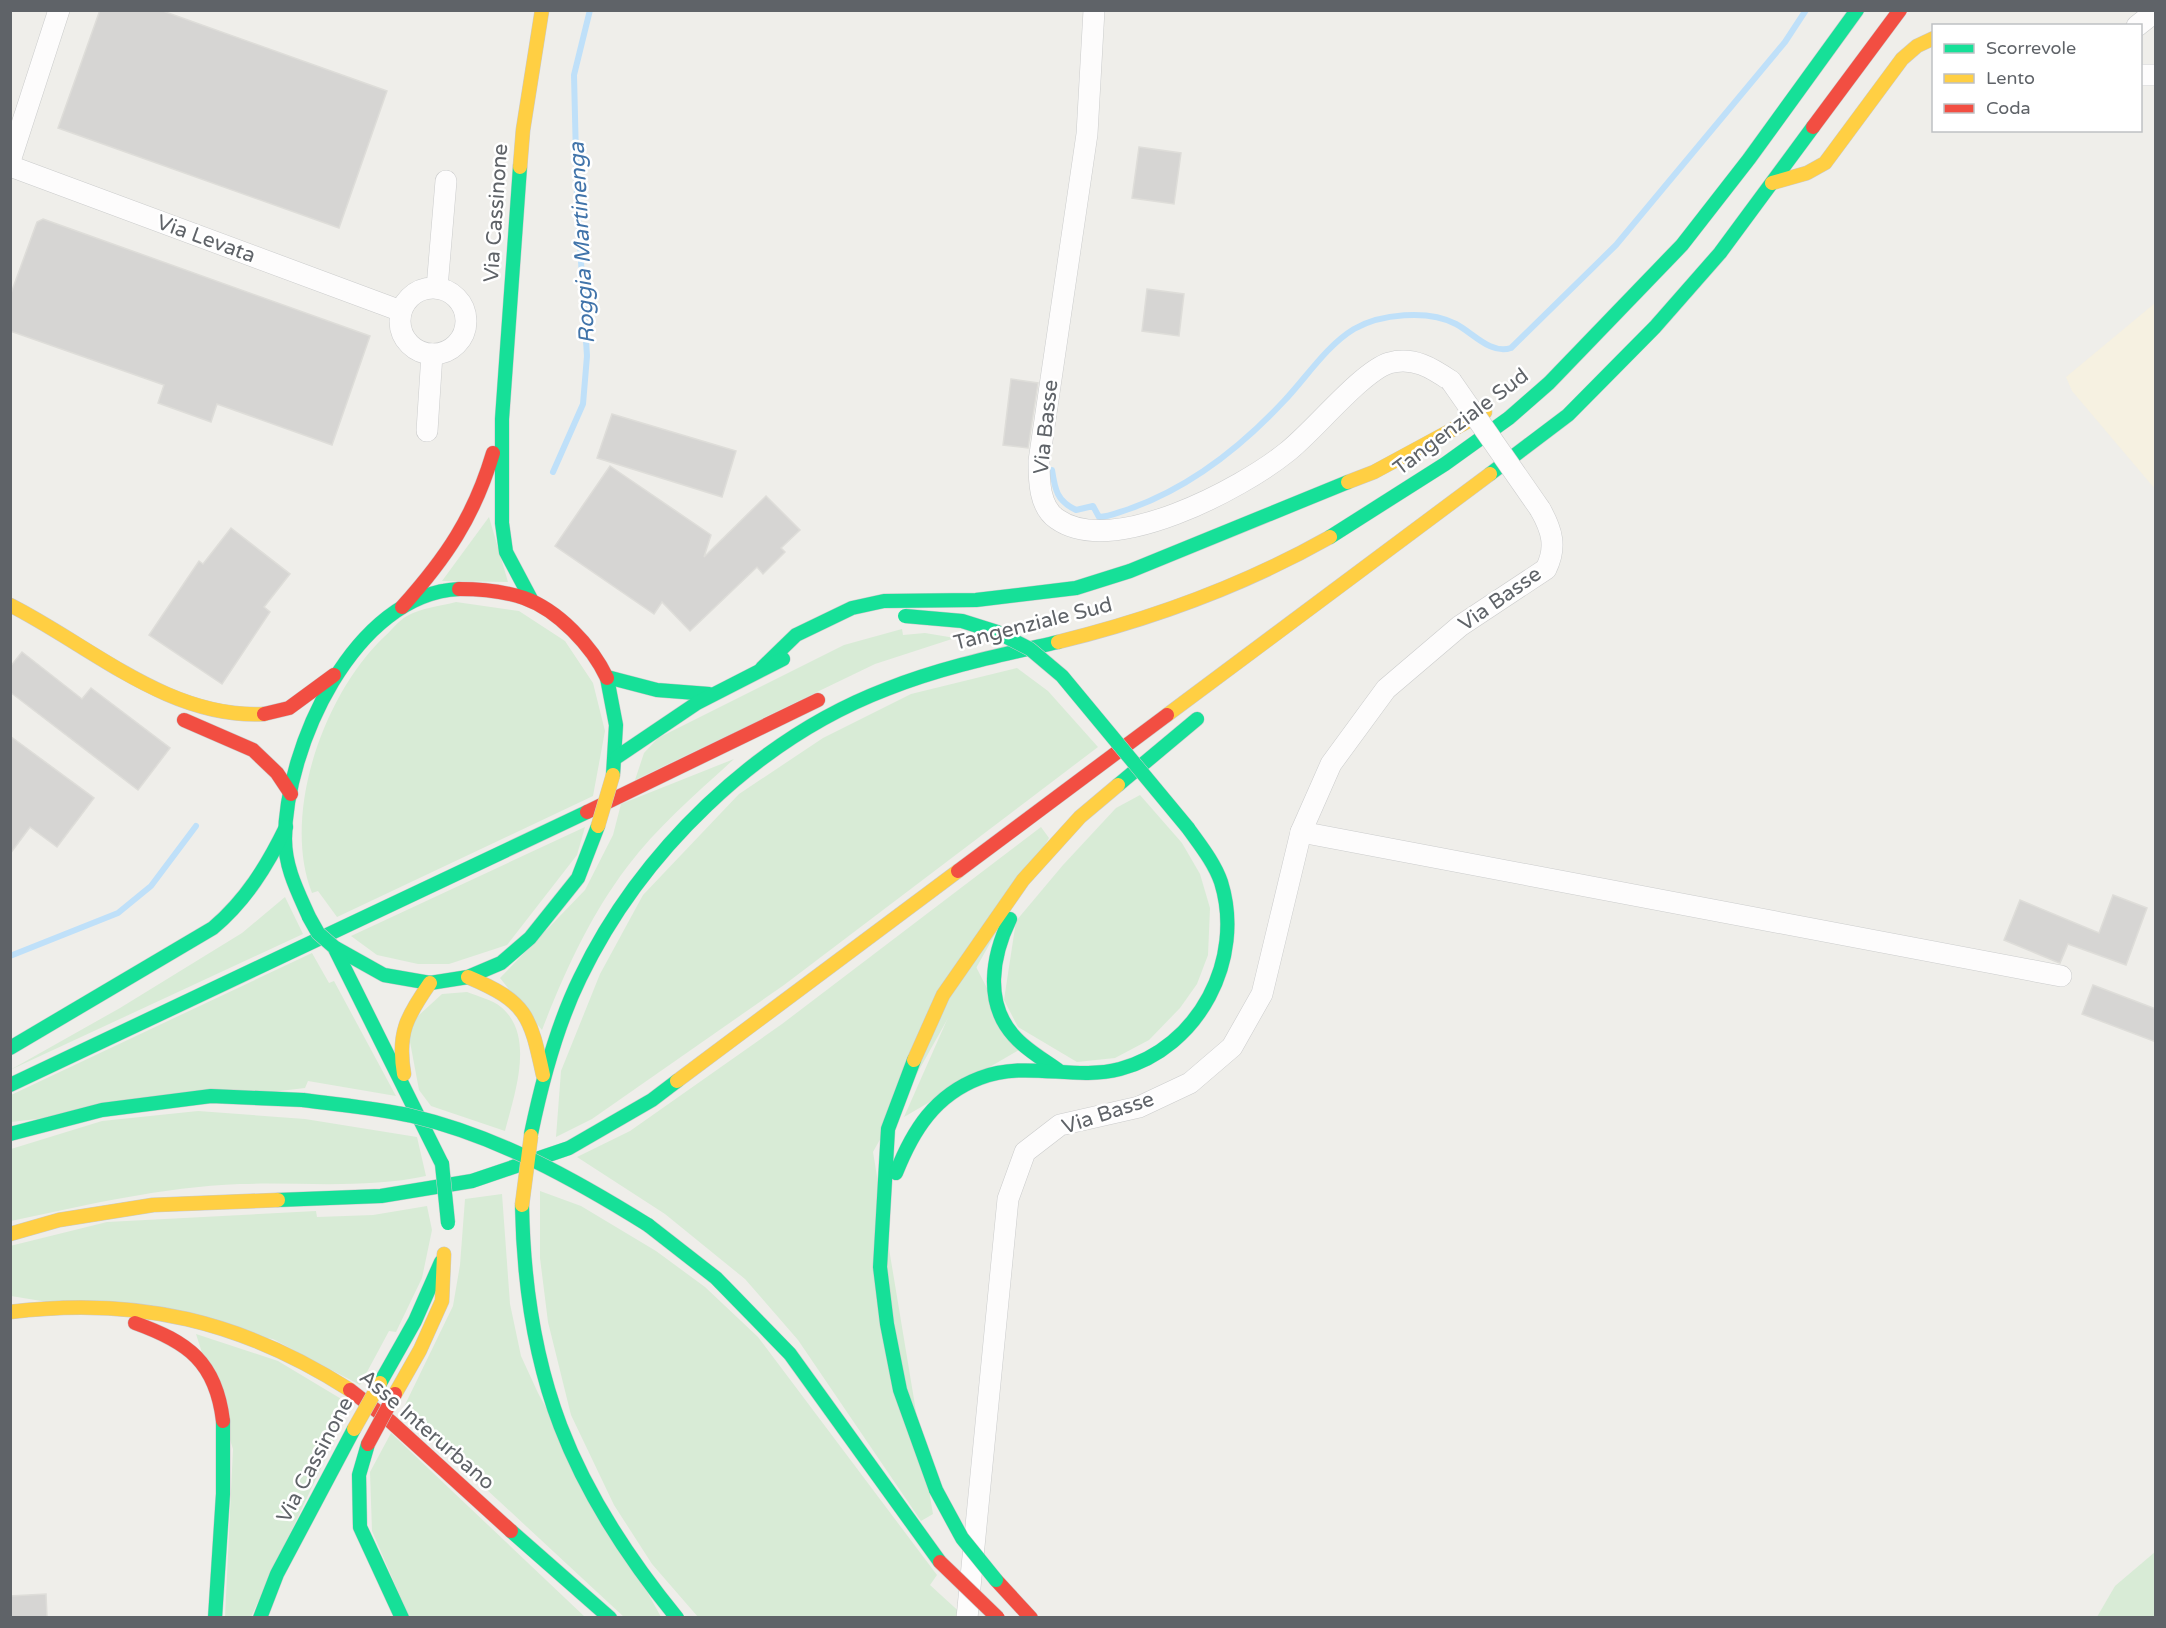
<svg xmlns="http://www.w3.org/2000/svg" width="2166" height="1628" font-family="'Varela Round',sans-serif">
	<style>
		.green { fill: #d8ebd6 }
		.sand { fill: #f6f1e1 }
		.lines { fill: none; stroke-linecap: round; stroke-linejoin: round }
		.stream { stroke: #bfe0f9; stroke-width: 6 }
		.building { fill: #d6d5d3; stroke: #deddd9; stroke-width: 1.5 }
		.street-casing { stroke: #cbcccc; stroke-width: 22 }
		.fast-casing { stroke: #cacacb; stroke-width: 15 }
		.slow-casing { stroke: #cacacb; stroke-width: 15 }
		.jam-casing { stroke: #cacacb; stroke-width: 15 }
		.street { stroke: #fdfcfc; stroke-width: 21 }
		.fast { stroke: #16e098; stroke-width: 14 }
		.slow { stroke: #ffcf43; stroke-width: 14 }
		.jam { stroke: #f24e42; stroke-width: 14 }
		.street-bridge-casing { stroke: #cbcccc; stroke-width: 22; stroke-linecap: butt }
		.fast-bridge-casing { stroke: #cacacb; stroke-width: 15; stroke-linecap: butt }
		.slow-bridge-casing { stroke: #cacacb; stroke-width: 15; stroke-linecap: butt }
		.jam-bridge-casing { stroke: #cacacb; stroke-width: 15; stroke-linecap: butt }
		.street-bridge { stroke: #fdfcfc; stroke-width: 21 }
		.fast-bridge { stroke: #16e098; stroke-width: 14 }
		.slow-bridge { stroke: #ffcf43; stroke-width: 14 }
		.jam-bridge { stroke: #f24e42; stroke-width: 14 }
		.labels { text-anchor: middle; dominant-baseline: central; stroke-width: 5; stroke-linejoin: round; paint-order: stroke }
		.street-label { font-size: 21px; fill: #5f6368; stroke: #fff }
		.water-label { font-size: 22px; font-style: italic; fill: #4174aa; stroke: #fff }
	</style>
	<rect width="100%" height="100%" fill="#efeeea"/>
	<g class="green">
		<polygon points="489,517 508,582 442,581"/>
		<path d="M456,602l63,9 46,30 28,42 12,48 -12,65 -256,121 -19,-26 -6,2c-31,-79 12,-199 72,-256 7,-6 15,-17 23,-21 14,-8 34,-10 49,-14z"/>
		<polygon points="902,629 903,635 925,633 955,638 875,664 635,780 644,753 658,738 844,645"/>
		<polygon points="1017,668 1048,691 1098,747 784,985 592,1119 556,1137 561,1071 600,974 643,895 739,794 823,738 911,694"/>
		<path d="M734,759c-37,34 -77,68 -107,108 -37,49 -63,106 -85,163l-42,-52 85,-88 28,-55 8,-31z"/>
		<polygon points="1140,795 1182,843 1200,874 1210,908 1208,955 1197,984 1180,1008 1149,1040 1115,1058 1077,1062 1018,1027 1004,1000 1016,921 1063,865 1116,808"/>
		<polygon points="585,827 577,855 507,945 449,964 418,964 377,955 351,936"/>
		<polygon points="1041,827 1049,838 873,1152 933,1514 921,1521 798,1340 745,1279 665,1214 577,1157 630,1131 782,1024"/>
		<polygon points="285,897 303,934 10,1070 120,1008 242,933"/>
		<polygon points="312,953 329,983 334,981 396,1096 308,1081 305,1088 11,1122 11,1095"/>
		<polygon points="973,961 1019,1050 904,1117"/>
		<path d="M467,992c10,4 26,8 34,15 35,29 13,88 4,124l-74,-25 -12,-16 -12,-64 35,-32z"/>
		<path d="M198,1111l107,8 112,18 9,39c-61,13 -124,6 -186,8 -78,3 -154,21 -229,37v-72l91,-28z"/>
		<polygon points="540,1191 581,1206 656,1251 705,1287 758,1337 937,1575 930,1585 965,1617 698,1617 652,1564 614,1505 571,1415 548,1322 540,1258"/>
		<polygon points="502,1194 510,1304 521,1356 538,1393 661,1617 624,1617 402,1411 453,1306 460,1265 465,1199"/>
		<polygon points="427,1206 432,1230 422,1278 396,1332 389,1331 360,1385 273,1339 11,1296 10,1246 107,1222 316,1211 317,1217 373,1215"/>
		<polygon points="196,1334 278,1361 348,1403 333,1433 336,1436 251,1617 225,1617 233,1449"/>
		<polygon points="391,1433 585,1617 409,1617 372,1531 370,1472"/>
		<polygon points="2155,1552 2155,1617 2097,1617 2115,1586"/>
	</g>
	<polygon class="sand" points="2155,303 2155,489 2072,391 2066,377"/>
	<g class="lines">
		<g class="stream">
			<path d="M1052,470c3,20 5,31 24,40l17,-4 6,11c10,0 20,-5 30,-8 60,-21 112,-62 155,-108 22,-23 42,-55 70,-72 26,-15 74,-20 102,-5 17,9 35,31 55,24l105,-103 169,-203 21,-32"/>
			<polyline points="553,472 583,404 587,356 577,199 574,75 590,10"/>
			<polyline points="10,956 118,913 151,886 196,826"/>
		</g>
	</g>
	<g class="building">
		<polygon points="100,10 160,10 387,91 339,228 58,128"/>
		<polygon points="1139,147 1181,153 1174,204 1132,198"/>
		<polygon points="43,219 370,336 332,445 217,404 211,422 158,403 164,385 10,331 10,296 37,222"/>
		<polygon points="1147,289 1184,294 1179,336 1142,331"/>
		<polygon points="1011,379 1038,383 1028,448 1003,445"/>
		<polygon points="612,414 736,451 722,497 597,458"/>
		<polygon points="610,466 711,535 704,557 766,496 800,530 781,548 785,552 763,574 757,567 690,631 662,602 654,614 555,546"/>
		<polygon points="231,528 290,574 264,607 270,612 222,684 149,635 199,561 203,564"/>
		<polygon points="22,652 82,699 91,688 170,748 138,790 10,692 10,667"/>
		<polygon points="10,736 94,798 57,847 30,827 10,854"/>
		<polygon points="2113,895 2147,908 2126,965 2068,944 2060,963 2057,962 2004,940 2020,900 2099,933"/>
		<polygon points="2093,985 2156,1009 2156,1042 2082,1014"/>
		<polygon points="46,1594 47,1617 10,1617 10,1596"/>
	</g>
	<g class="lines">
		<defs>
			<g id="street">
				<path d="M1094,10l-7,124 -48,327c0,19 0,46 18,58 55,39 184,-30 230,-67 27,-21 74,-80 102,-89 24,-7 43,5 62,18"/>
				<polyline points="2137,26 2156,11"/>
				<polyline points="2140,75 2156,75"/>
				<polyline points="10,161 59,10"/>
				<polyline points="10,166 401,311"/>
				<circle cx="433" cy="321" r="33"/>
				<polyline points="437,288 446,181"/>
				<polyline points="427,431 432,354"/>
				<polyline points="1301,832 2061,976"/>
				<path d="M967,1618l41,-419 17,-47 35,-27 79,-18 51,-24 42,-36 30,-53 39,-162 30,-68 55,-75 74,-63 86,-57c11,-22 6,-39 -6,-60"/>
			</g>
			<g id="fast">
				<polyline points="520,167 502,419 502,523 506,552 532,601"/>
				<polyline points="1490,474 1568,415 1655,327 1720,253 1813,127"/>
				<polyline points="1330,537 1445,464 1509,418 1549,383 1682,245 1749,159 1857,10"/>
				<polyline points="762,668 796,635 852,608 884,601 976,600 1076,588 1130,571 1348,482"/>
				<polyline points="607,677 657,690 709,694"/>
				<polyline points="607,678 616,725 613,775"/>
				<polyline points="617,757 697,703 783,659"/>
				<polyline points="1118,785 1197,719"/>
				<path d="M309,917c-11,-25 -24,-49 -24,-78 0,-91 69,-245 174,-250"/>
				<path d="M1010,919c-18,37 -26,84 4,117 12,14 29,23 44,34"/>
				<polyline points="334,947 384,975 430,983 468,977 501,963 530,938 578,878 598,826"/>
				<polyline points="334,947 442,1164"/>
				<path d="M10,1048l203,-120c33,-28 54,-62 73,-101"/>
				<polyline points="914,1060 888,1129 880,1267 887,1324 900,1390 936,1490"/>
				<polyline points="10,1085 587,812"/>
				<polyline points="10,1134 102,1110 211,1096 303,1100"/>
				<path d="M531,1134c11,-53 25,-107 49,-156 60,-125 176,-239 307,-289 55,-22 114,-34 171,-47"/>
				<path d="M896,1173c17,-43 39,-78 84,-95 46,-18 94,3 140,-9 79,-21 125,-110 101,-187 -7,-20 -21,-37 -33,-54"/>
				<polyline points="278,1200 381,1196 472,1181 569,1148 652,1100 677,1081"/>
				<path d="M522,1205c3,170 48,282 155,413"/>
				<polyline points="648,1225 716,1278 790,1354 940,1562"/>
				<polyline points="380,1383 415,1321 441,1262"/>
				<polyline points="368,1444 359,1475 360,1527 402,1618"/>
				<polyline points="511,1531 610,1618"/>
				<polyline points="215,1618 223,1494 223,1421"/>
				<polyline points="260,1618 277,1574 354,1429"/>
			</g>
			<g id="slow">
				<polyline points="520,167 523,130 542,10"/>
				<polyline points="1772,183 1807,173 1825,163 1902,59 1917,46 1934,38"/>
				<polyline points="1348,482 1374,472 1485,412"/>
				<path d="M10,605c81,41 159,114 254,109"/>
				<path d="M1058,642c94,-23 187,-57 272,-105"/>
				<polyline points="1167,715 1490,474"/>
				<path d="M468,977c59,25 62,38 75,98"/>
				<polyline points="914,1060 943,995 1023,880 1080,817 1118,785"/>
				<path d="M404,1074c-7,-41 3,-58 26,-91"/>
				<polyline points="677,1081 958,871"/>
				<polyline points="10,1234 59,1220 153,1205 278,1200"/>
				<path d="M10,1312c127,-16 232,9 340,78"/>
				<polyline points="395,1394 420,1350 442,1301 444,1254"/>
			</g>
			<g id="jam">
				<polyline points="1813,127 1900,10"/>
				<path d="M459,589c22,0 44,2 65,9 34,12 68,48 83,80"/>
				<path d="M402,607c44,-49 72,-90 91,-154"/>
				<polyline points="264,714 289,708 334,675"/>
				<polyline points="184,720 253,750 277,773 291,794"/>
				<polyline points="587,812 818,700"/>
				<polyline points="958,871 1167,715"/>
				<path d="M135,1323c53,19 81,39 88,98"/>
				<polyline points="350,1390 390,1421 511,1531"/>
				<polyline points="996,1580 1031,1618"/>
			</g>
		</defs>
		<use href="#street" class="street-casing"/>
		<use href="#fast" class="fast-casing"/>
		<use href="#slow" class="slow-casing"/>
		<use href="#jam" class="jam-casing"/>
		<use href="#street" class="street"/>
		<use href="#fast" class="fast"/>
		<use href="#slow" class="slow"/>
		<use href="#jam" class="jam"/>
		<defs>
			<polyline id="street-bridge" points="1451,381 1540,509"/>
			<g id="fast-bridge">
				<polyline points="905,616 962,621 997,632 1030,649 1062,676 1188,828"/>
				<polyline points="309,917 318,933 334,947"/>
				<path d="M303,1100c36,5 73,8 109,16 85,20 162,63 236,109"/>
				<polyline points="442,1164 448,1223"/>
				<polyline points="936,1490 962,1538 996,1580"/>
			</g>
			<g id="slow-bridge">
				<polyline points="598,826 613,775"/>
				<polyline points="522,1205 531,1136"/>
				<polyline points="354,1429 380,1383"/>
			</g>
			<g id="jam-bridge">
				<polyline points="368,1444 395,1394"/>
				<polyline points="940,1562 998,1618"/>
			</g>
		</defs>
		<use href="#street-bridge" class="street-bridge-casing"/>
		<use href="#fast-bridge" class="fast-bridge-casing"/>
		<use href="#slow-bridge" class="slow-bridge-casing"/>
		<use href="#jam-bridge" class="jam-bridge-casing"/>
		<use href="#street-bridge" class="street-bridge"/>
		<use href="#fast-bridge" class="fast-bridge"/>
		<use href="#slow-bridge" class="slow-bridge"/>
		<use href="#jam-bridge" class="jam-bridge"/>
	</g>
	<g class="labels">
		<g class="street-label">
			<text transform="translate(496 213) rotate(-86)">Via Cassinone</text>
			<text transform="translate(206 239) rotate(20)">Via Levata</text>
			<text transform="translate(1461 422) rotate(-37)">Tangenziale Sud</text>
			<text transform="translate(1046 427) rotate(-84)">Via Basse</text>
			<text transform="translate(1500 599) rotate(-35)">Via Basse</text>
			<text transform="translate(1033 624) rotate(-14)">Tangenziale Sud</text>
			<text transform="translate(1108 1113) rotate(-18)">Via Basse</text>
			<text transform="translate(427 1430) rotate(41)">Asse Interurbano</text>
			<text transform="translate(315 1460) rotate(-62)">Via Cassinone</text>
		</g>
		<g class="water-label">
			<text transform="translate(582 243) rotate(-93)">Roggia Martinenga</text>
		</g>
	</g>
	<rect width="2166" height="1628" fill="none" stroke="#5f6368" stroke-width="24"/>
	<rect x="1932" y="24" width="210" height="108" fill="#ffffff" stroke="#bfc1c3" stroke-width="1.5"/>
	<rect x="1944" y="44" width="30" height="9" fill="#16e098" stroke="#bfc1c3" stroke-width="1.5"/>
	<text x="1986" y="54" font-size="18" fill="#5f6368">Scorrevole</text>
	<rect x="1944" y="74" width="30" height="9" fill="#ffcf43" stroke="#bfc1c3" stroke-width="1.5"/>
	<text x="1986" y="84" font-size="18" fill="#5f6368">Lento</text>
	<rect x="1944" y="104" width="30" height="9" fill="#f24e42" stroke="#bfc1c3" stroke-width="1.5"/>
	<text x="1986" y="114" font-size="18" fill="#5f6368">Coda</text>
</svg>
